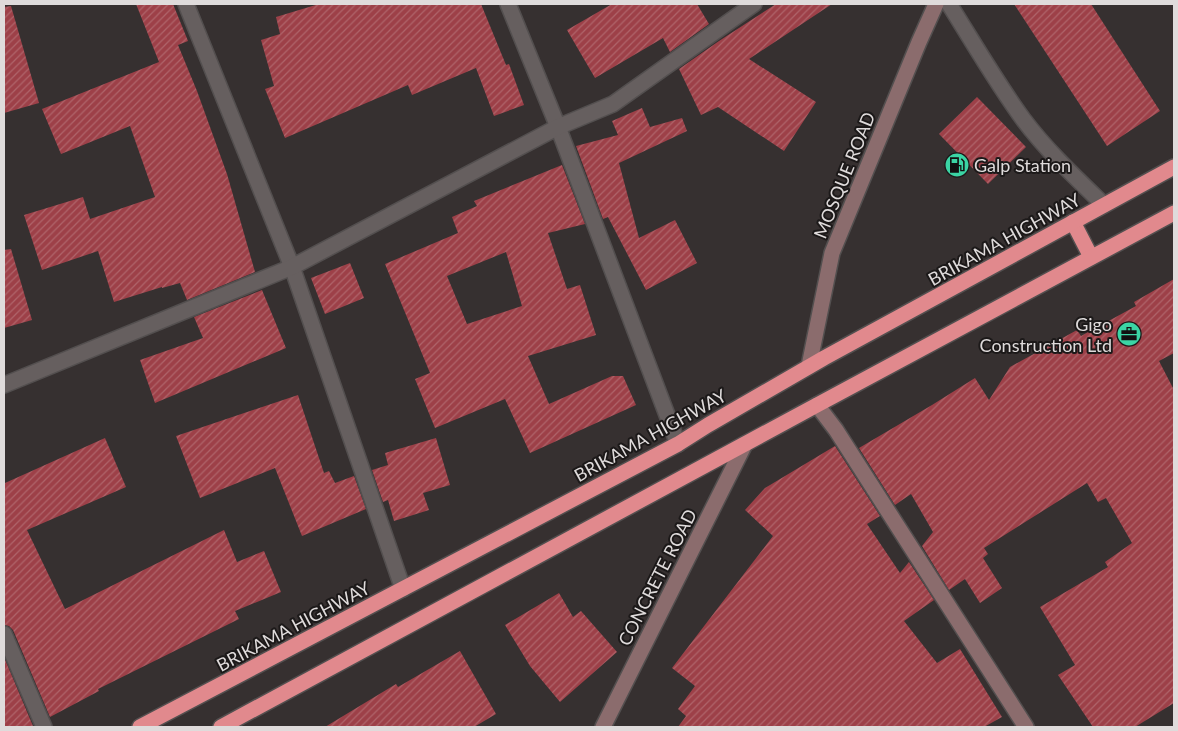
<svg xmlns="http://www.w3.org/2000/svg" width="1178" height="731" font-family="Lato,sans-serif">
	<style>
		.building { fill: url(#building-hatch); fill-rule: evenodd }
		.lines { fill: none; stroke-linecap: round; stroke-linejoin: round }
		.lane-casing { stroke: #534f4f; stroke-width: 18 }
		.street-casing { stroke: #534f4f; stroke-width: 18 }
		.secondary-casing { stroke: #534f4f; stroke-width: 18 }
		.highway-casing { stroke: #534f4f; stroke-width: 18 }
		.lane { stroke: #665f5f; stroke-width: 15 }
		.street { stroke: #665f5f; stroke-width: 15 }
		.secondary { stroke: #8b6c6d; stroke-width: 15 }
		.highway { stroke: #e1898d; stroke-width: 15 }
		.labels { text-anchor: middle; dominant-baseline: central; stroke-width: 4; stroke-linejoin: round; paint-order: stroke }
		.poi-label { font-size: 18px; fill: #dfdbdb; stroke: #1c1919; text-anchor: start }
		.street-label { font-size: 18px; fill: #dfdbdb; stroke: #1c1919 }
	</style>
	<defs>
		<pattern id="building-hatch" width="6" height="6" patternUnits="userSpaceOnUse" patternTransform="scale(1.25)"><rect width="6" height="6" fill="#9d4048"/><path d="M-1 1l2-2M0 6l6-6M5 7l2-2" fill="none" stroke="#af646a"/></pattern>
	</defs>
	<rect width="100%" height="100%" fill="#363030"/>
	<g class="building">
		<polygon points="136,4 173,4 188,41 178,45 197,91 227,174 255,272 187,300 180,283 162,288 162,287 114,302 98,251 42,270 24,215 83,197 90,219 155,197 130,126 61,154 42,109 159,62"/>
		<polygon points="319,4 481,4 506,65 509,64 524,105 494,116 476,68 412,95 408,85 285,138 265,89 274,86 261,40 280,34 276,17"/>
		<polygon points="612,4 697,4 709,24 670,52 663,38 595,78 567,30"/>
		<polygon points="776,4 832,4 749,59 816,102 784,151 718,107 701,115 679,69 719,41"/>
		<polygon points="1014,4 1091,4 1160,111 1107,146"/>
		<polygon points="11,6 39,103 4,113 4,7"/>
		<polygon points="977,97 1026,147 988,184 939,134"/>
		<polygon points="642,108 650,127 682,118 687,131 619,163 639,238 675,220 697,263 646,290 608,217 603,219 576,146 618,135 612,121"/>
		<path d="M562,165l23,59 -37,9 19,56 13,-4 16,50 -68,21 21,48 63,-28h11l13,29 -106,48 -25,-54 -70,29 -20,-49 15,-6 -45,-109 73,-31 -6,-16 25,-11 -3,-5zM506,252l16,54 -55,18 -20,-48z"/>
		<polygon points="11,249 32,320 4,328 4,250"/>
		<polygon points="350,263 364,298 325,314 311,278"/>
		<polygon points="1174,279 1174,353 1159,361 1174,390 1174,703 1135,727 1093,727 1058,675 1075,665 1040,607 1108,567 1105,562 1132,543 1106,498 1098,502 1087,483 984,548 988,554 983,558 1002,588 980,603 965,579 949,590 922,546 933,532 911,494 895,505 859,448 932,405 975,378 989,400 1010,367 1077,330 1081,336 1136,306 1134,302"/>
		<polygon points="262,290 286,348 155,403 140,360 203,338 194,317"/>
		<polygon points="298,395 324,473 329,471 335,483 354,476 366,509 302,536 275,468 200,498 176,436"/>
		<polygon points="105,438 126,487 27,530 65,609 224,530 237,562 264,551 281,592 235,611 239,619 98,689 99,691 50,717 13,630 9,626 4,625 4,481 5,483"/>
		<polygon points="436,438 450,485 423,493 429,510 394,521 388,500 383,502 372,470 388,465 385,453"/>
		<polygon points="835,446 880,516 867,524 900,573 909,562 934,600 904,621 937,663 960,649 1002,717 984,727 678,727 686,716 678,709 695,686 672,668 773,536 745,510 765,488"/>
		<polygon points="559,593 573,617 581,611 617,652 560,702 530,666 505,625"/>
		<polygon points="460,651 496,714 474,727 325,727 396,684 398,687"/>
		<polygon points="4,657 33,726 30,727 4,727"/>
	</g>
	<g class="lines">
		<defs>
			<path id="lane" d="M949,4c24,38 47,78 74,115 24,32 53,59 81,86"/>
			<g id="street">
				<polyline points="186,4 292,267 403,589"/>
				<polyline points="508,4 558,127 678,444"/>
				<polyline points="4,385 292,267 558,127 613,104 754,4"/>
				<polyline points="4,634 44,727"/>
			</g>
			<g id="secondary">
				<polyline points="809,366 832,253 919,42 936,4"/>
				<polyline points="817,405 836,430 1026,727"/>
				<polyline points="603,727 745,444"/>
			</g>
			<g id="highway">
				<polyline points="1073,222 1091,257"/>
				<polyline points="140,727 678,444 708,425 824,358 1174,167"/>
				<polyline points="221,727 817,405 1174,213"/>
			</g>
		</defs>
		<use href="#lane" class="lane-casing"/>
		<use href="#street" class="street-casing"/>
		<use href="#secondary" class="secondary-casing"/>
		<use href="#highway" class="highway-casing"/>
		<use href="#lane" class="lane"/>
		<use href="#street" class="street"/>
		<use href="#secondary" class="secondary"/>
		<use href="#highway" class="highway"/>
	</g>
	<defs>
		<symbol id="fuel-disc" viewBox="-11 -11 22 22"><circle r="9.5" fill="#3bd4a4" stroke="#1c1919"/><path d="M-5.5-6h7V0h2V4h1.3V-2.5L3-4.5l.8-.8L6-3V5H2.5V1h-1V6h-7ZM-4.2-4.7v3.2H.2V-4.7Z" fill="#111"/></symbol>
		<symbol id="office-disc" viewBox="-11 -11 22 22"><circle r="9.5" fill="#3bd4a4" stroke="#1c1919"/><path d="M-6-3h4V-5.5h4V-3h4V5H-6ZM-1-4.5V-3h2v-1.5ZM-6 0V1H6V0Z" fill="#111"/></symbol>
	</defs>
	<g fill-rule="evenodd">
		<use href="#fuel-disc" x="943" y="151" width="28" height="28"/>
		<use href="#office-disc" x="1115" y="320" width="28" height="28"/>
	</g>
	<g class="labels">
		<g class="poi-label">
			<text x="974" y="165">Galp Station</text>
			<text x="1112" y="324" text-anchor="end">Gigo<tspan x="1112" dy="21">Construction Ltd</tspan></text>
		</g>
		<g class="street-label">
			<text transform="translate(844 175) rotate(-68)">MOSQUE ROAD</text>
			<text transform="translate(1004 239) rotate(-29)">BRIKAMA HIGHWAY</text>
			<text transform="translate(650 435) rotate(-29)">BRIKAMA HIGHWAY</text>
			<text transform="translate(657 577) rotate(-63)">CONCRETE ROAD</text>
			<text transform="translate(293 626) rotate(-28)">BRIKAMA HIGHWAY</text>
		</g>
	</g>
	<rect width="1178" height="731" fill="none" stroke="#dfdbdb" stroke-width="10"/>
</svg>
